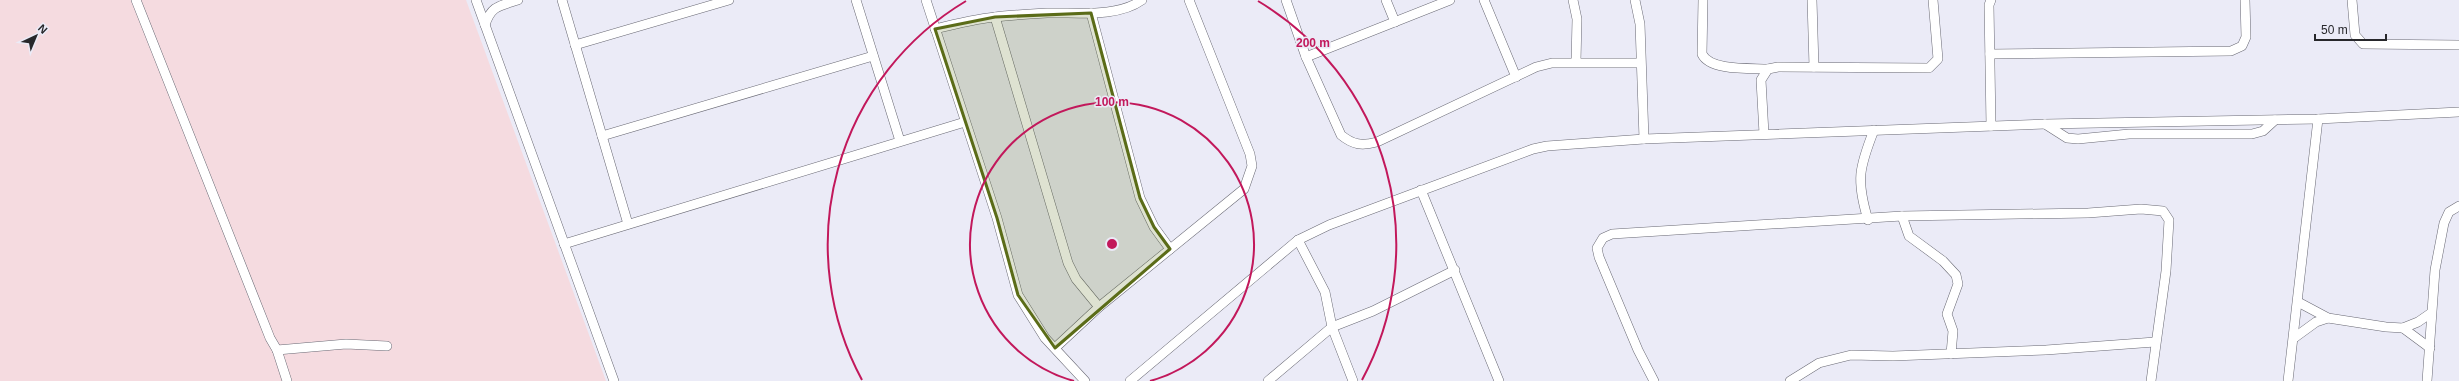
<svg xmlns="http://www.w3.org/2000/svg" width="2459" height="381" font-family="Helvetica,sans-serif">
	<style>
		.commercial { fill: #f5dbe0 }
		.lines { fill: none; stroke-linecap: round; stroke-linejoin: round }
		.street-casing { stroke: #696974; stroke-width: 10 }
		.street { stroke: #fff; stroke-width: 9 }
		.marked { fill: #5b6c18; fill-opacity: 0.2; stroke: #5b6c18; stroke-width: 3; stroke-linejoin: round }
		.ring { fill: none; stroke: #c2185b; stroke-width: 2 }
		.centre { fill: #c2185b; stroke: #ebebf7; stroke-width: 2 }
		.ring-label { font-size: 12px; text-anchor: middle; font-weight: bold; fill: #c2185b; stroke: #ebebf7; stroke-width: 3; stroke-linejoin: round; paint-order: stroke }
	</style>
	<rect width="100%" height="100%" fill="#ebebf7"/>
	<polygon class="commercial" points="0,0 466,0 606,381 0,381"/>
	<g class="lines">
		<defs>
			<g id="street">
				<polyline points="136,0 270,338 277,350 287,381"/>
				<polyline points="476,0 614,381"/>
				<polyline points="562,0 628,224"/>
				<polyline points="856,0 900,141"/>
				<polyline points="926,0 997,218 1018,295 1045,338 1085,381"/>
				<path d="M1286,0l20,57 35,78c12,10 21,11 36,7l159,-75 16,-4h88"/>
				<polyline points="1386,0 1395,22"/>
				<polyline points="1484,0 1516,77"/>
				<polyline points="1573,0 1577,19 1576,62"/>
				<polyline points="1635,0 1640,24 1644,139"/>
				<path d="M1703,0l-1,54c8,17 48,14 66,15"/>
				<polyline points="1812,0 1814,67"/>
				<polyline points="1991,0 1989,5 1991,126"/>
				<polyline points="2352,0 2355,35 2363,44 2459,45"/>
				<polyline points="1091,13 1140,198 1154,227 1170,249"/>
				<polyline points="995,17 1068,263 1076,279 1099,307"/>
				<path d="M485,25c6,-19 14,-19 33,-25"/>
				<path d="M935,29c20,-5 40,-10 60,-12 17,-2 34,-3 52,-4 29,-1 70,5 95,-13"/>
				<polyline points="575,45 729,0"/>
				<polyline points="1990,54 2231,51 2242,46 2246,37 2245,0"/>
				<polyline points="1306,57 1450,0"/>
				<polyline points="2045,124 2067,138 2078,139 2129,134 2252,134 2263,131 2275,120"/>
				<polyline points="1764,134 1761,80 1768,69 1778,67 1929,68 1938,59 1933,0"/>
				<polyline points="602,136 873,56"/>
				<polyline points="1421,190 1499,381"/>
				<polyline points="1902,216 1909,236 1943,261 1956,275 1958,284 1947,314 1953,331 1951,354"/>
				<path d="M1868,220c-12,-40 -9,-52 6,-90"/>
				<polyline points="1298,240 1325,292 1332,327 1353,381"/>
				<polyline points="564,244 965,122"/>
				<polyline points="2298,302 2328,318 2386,327 2403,328 2418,322 2431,313"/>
				<polyline points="2403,328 2430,348"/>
				<polyline points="2294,338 2316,322 2328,318"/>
				<polyline points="1055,348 1099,307 1244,189 1252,166 1250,154 1189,0"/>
				<polyline points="277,350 346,344 387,346"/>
				<polyline points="1130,381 1298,240 1329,225 1533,149 1547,146 1644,139 2045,124 2318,119 2459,112"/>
				<polyline points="1268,381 1332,327 1373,311 1455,270"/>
				<polyline points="1654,381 1638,350 1599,257 1597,248 1603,238 1612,234 1902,216 2088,213 2141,209 2163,211 2169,220 2166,271 2151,381"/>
				<polyline points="1790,381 1819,363 1851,355 1893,356 2046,350 2155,342"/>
				<polyline points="2288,381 2318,119"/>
				<polyline points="2427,381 2435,270 2444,223 2449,212 2459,206"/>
			</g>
		</defs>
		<use href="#street" class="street-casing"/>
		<use href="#street" class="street"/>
	</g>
	<path class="marked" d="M1091,13l49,185 14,29 16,22 -115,99 -37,-53 -21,-77 -62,-189 60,-12z"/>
	<g class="ring">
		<path d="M1074 381A142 142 0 1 1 1150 381"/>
		<path d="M862 380A284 284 0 0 1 966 1M1258 1A284 284 0 0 1 1362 380"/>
	</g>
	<circle cx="1112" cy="244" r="6" class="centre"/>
	<g class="ring-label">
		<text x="1313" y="47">200 m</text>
		<text x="1112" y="106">100 m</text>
	</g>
	<g transform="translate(36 36) rotate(44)" stroke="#ebebf7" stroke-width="3" paint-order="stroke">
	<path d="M0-3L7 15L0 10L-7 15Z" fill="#27272b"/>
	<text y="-6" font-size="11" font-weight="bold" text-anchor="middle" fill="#27272b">N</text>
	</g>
	<path d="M2315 34v6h71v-6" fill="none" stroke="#27272b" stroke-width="2"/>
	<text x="2321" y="34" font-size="12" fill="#27272b" stroke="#ebebf7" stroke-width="3" paint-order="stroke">50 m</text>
</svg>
